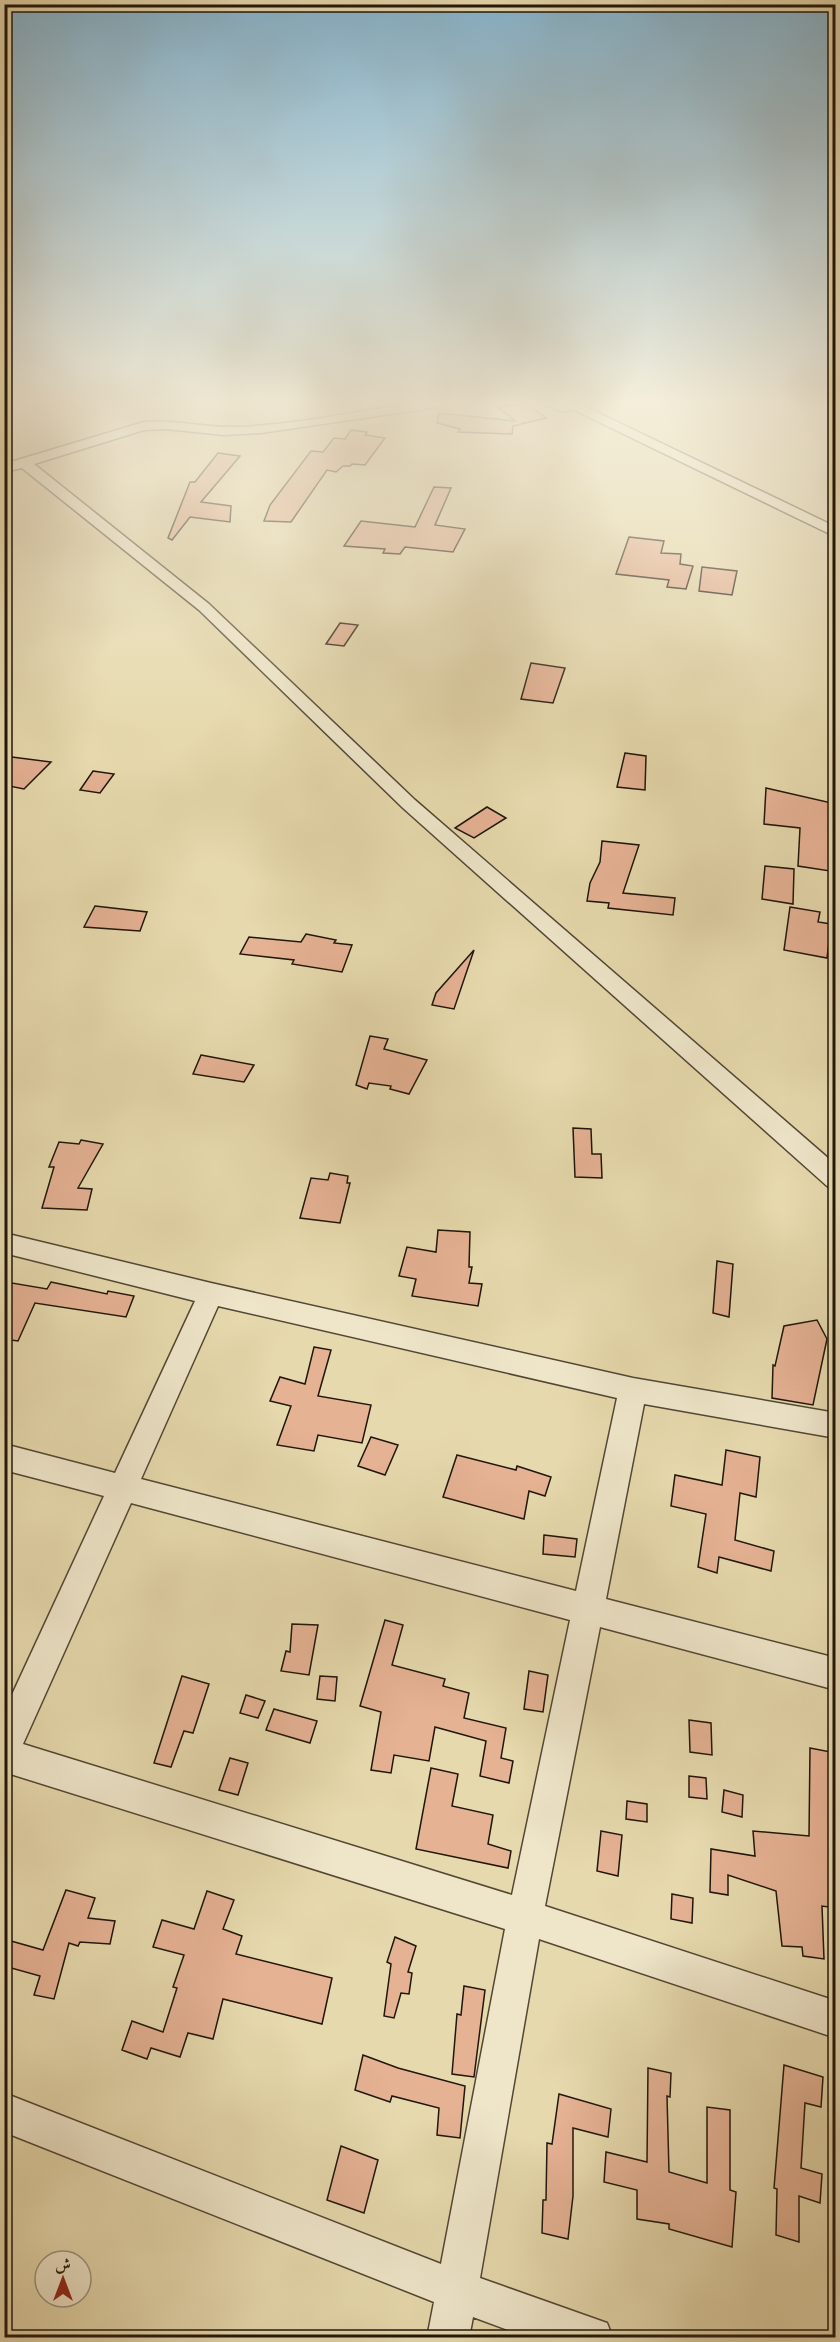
<svg xmlns="http://www.w3.org/2000/svg" width="840" height="2342" font-family="Alegreya,Amiri,serif">
	<style>
		.building { fill: #e5b294; stroke: #20160b; stroke-width: 1.5 }
		.lines { fill: none; stroke-linecap: round; stroke-linejoin: round }
		.minor-casing { stroke: #524734; stroke-width: 3 }
		.minor { fill: #efe6ca; fill-rule: evenodd }
	</style>
	<rect width="100%" height="100%" fill="#e6d9ad"/>
	<filter id="stains"><feTurbulence type="fractalNoise" baseFrequency=".00333" numOctaves="4"/><feColorMatrix values="0 0 0 0 .2 0 0 0 0 .09 0 0 0 0 .02 0 0 0 .5 -.17"/></filter>
	<radialGradient id="worn" r=".72"><stop offset=".6" stop-color="#630" stop-opacity="0"/><stop offset="1" stop-color="#630" stop-opacity=".3"/></radialGradient>
	<g class="building">
		<polygon points="525,403 546,418 513,426 512,434 458,432 460,429 437,423 439,413 515,421 498,408"/>
		<polygon points="351,430 367,432 365,435 385,438 365,465 352,464 350,466 343,466 336,472 327,470 291,522 264,521 270,505 311,451 323,452 334,438 345,439"/>
		<polygon points="218,453 240,456 201,502 231,506 230,522 190,517 172,540 168,538 190,482 195,482"/>
		<polygon points="434,487 451,488 435,525 465,529 453,552 405,547 400,554 383,553 385,549 344,546 361,521 415,527"/>
		<polygon points="629,537 664,541 661,553 681,554 680,564 693,566 686,589 667,587 669,580 616,574"/>
		<polygon points="702,567 737,571 732,595 699,591"/>
		<polygon points="340,623 358,625 344,646 326,644"/>
		<polygon points="531,663 565,668 553,703 521,699"/>
		<polygon points="625,753 646,756 645,790 617,787"/>
		<polygon points="4,756 51,762 24,789 4,785"/>
		<polygon points="93,771 114,774 100,793 80,790"/>
		<polygon points="766,788 836,804 830,871 798,866 800,828 764,824"/>
		<polygon points="487,807 506,818 474,838 455,828"/>
		<polygon points="602,841 639,845 623,893 675,898 673,915 608,908 609,903 587,901 590,883 600,862"/>
		<polygon points="765,866 794,869 793,904 762,899"/>
		<polygon points="95,906 147,912 140,931 84,927"/>
		<polygon points="790,907 820,912 818,922 831,924 827,958 784,950"/>
		<polygon points="306,934 336,940 334,943 352,945 342,972 292,964 294,960 240,954 249,937 301,942"/>
		<polygon points="474,950 454,1009 432,1005 436,993"/>
		<polygon points="370,1036 388,1039 384,1049 427,1060 409,1094 390,1089 391,1086 369,1083 367,1089 356,1085"/>
		<polygon points="201,1055 254,1065 244,1082 193,1074"/>
		<polygon points="573,1128 591,1129 592,1154 601,1154 602,1178 575,1177"/>
		<polygon points="81,1140 103,1144 78,1188 92,1189 87,1210 42,1208 54,1167 49,1167 59,1142 79,1144"/>
		<polygon points="330,1173 348,1176 347,1183 350,1183 340,1223 300,1218 311,1178 328,1180"/>
		<polygon points="438,1230 470,1232 469,1267 472,1267 469,1283 482,1284 478,1306 412,1296 416,1279 399,1276 407,1247 436,1252"/>
		<polygon points="717,1261 733,1264 729,1317 713,1313"/>
		<polygon points="51,1282 107,1294 108,1291 134,1296 126,1317 35,1303 18,1341 4,1339 4,1302 12,1283 47,1289"/>
		<polygon points="817,1320 827,1339 813,1405 772,1398 773,1365 775,1366 784,1326"/>
		<polygon points="314,1347 331,1350 318,1396 371,1405 362,1443 318,1435 314,1451 277,1445 291,1406 270,1401 280,1377 305,1384"/>
		<polygon points="371,1437 398,1445 385,1475 358,1466"/>
		<polygon points="726,1450 760,1457 756,1497 740,1493 735,1540 774,1551 771,1571 719,1557 717,1573 698,1567 706,1514 671,1506 675,1475 722,1485"/>
		<polygon points="457,1455 516,1470 517,1466 551,1477 545,1496 529,1491 524,1519 443,1497"/>
		<polygon points="544,1535 577,1539 575,1557 543,1554"/>
		<polygon points="385,1620 403,1625 392,1665 445,1679 443,1686 469,1693 464,1718 506,1728 501,1758 513,1761 509,1783 480,1776 486,1741 435,1727 429,1761 394,1755 391,1773 371,1770 381,1712 360,1706"/>
		<polygon points="292,1624 318,1625 309,1675 281,1671 286,1651 290,1652"/>
		<polygon points="529,1671 548,1675 543,1712 524,1709"/>
		<polygon points="182,1676 209,1684 193,1733 184,1731 171,1767 154,1763"/>
		<polygon points="320,1676 337,1677 335,1701 317,1699"/>
		<polygon points="246,1695 265,1701 258,1718 240,1713"/>
		<polygon points="274,1709 317,1721 310,1743 266,1730"/>
		<polygon points="689,1720 711,1723 712,1755 690,1752"/>
		<polygon points="810,1748 831,1752 830,1864 836,1864 836,1908 822,1906 824,1959 803,1956 802,1947 782,1946 776,1891 728,1875 728,1895 710,1892 711,1849 755,1856 753,1831 809,1836"/>
		<polygon points="230,1758 248,1763 238,1795 219,1790"/>
		<polygon points="431,1768 458,1774 452,1806 493,1815 488,1844 511,1851 508,1868 416,1849"/>
		<polygon points="689,1776 706,1778 707,1799 689,1797"/>
		<polygon points="724,1790 743,1795 742,1817 722,1812"/>
		<polygon points="627,1801 647,1804 647,1822 626,1819"/>
		<polygon points="601,1831 622,1835 618,1876 597,1871"/>
		<polygon points="66,1890 95,1898 88,1918 115,1921 110,1944 80,1942 78,1946 69,1943 54,1999 34,1995 40,1976 4,1966 4,1939 43,1950"/>
		<polygon points="207,1891 234,1900 223,1929 242,1936 236,1954 332,1978 322,2024 223,1999 213,2039 188,2033 180,2057 151,2048 147,2059 122,2050 132,2021 163,2032 177,1988 173,1987 184,1955 153,1947 162,1920 194,1929"/>
		<polygon points="672,1894 693,1898 692,1923 671,1919"/>
		<polygon points="395,1937 416,1946 408,1972 412,1973 409,1994 401,1993 394,2018 384,2016 391,1964 387,1962"/>
		<polygon points="464,1986 485,1990 474,2077 452,2074 457,2014 461,2015"/>
		<polygon points="363,2055 398,2068 465,2086 460,2138 437,2135 439,2108 392,2096 390,2102 355,2090"/>
		<polygon points="784,2065 823,2077 821,2107 805,2103 801,2168 822,2174 820,2203 799,2196 799,2242 776,2235 777,2189 774,2188"/>
		<polygon points="648,2068 671,2073 670,2097 667,2096 669,2172 707,2183 707,2107 730,2110 730,2190 736,2192 732,2247 669,2229 669,2224 637,2219 637,2190 604,2182 606,2152 647,2162"/>
		<polygon points="559,2094 611,2109 608,2137 573,2128 573,2196 568,2239 542,2233 543,2200 546,2200 547,2143 552,2144"/>
		<polygon points="341,2146 378,2160 364,2213 327,2200"/>
	</g>
	<g class="lines">
		<defs>
			<g id="minor">
				<path d="M413,403h32l-6,4 -178,26 -37,2 -58,-6 -22,1 -110,34 175,140 206,196 421,365v23l-9,-2 -424,-378 -204,-198 -177,-142 -18,4v-8l140,-42c31,-3 61,6 92,5 59,-2 118,-15 177,-24z"/>
				<polygon points="539,403 587,403 584,406 836,527 836,537 572,409 563,412"/>
				<path d="M4,1233l207,50 422,95 203,35v25l-192,-34 -38,195 230,59v32l-236,-63 -55,279 291,95v37l-297,-99 -59,339 127,45 6,15h-83l-57,-21 -4,21h-42l7,-36 -430,-170v-39l437,171 64,-335 -501,-157v-60l100,-216 -100,-26v-26l111,29 80,-172 -191,-48zM218,1306l399,92 -41,193 -435,-112zM131,1503l439,117 -58,275 -489,-151z"/>
			</g>
		</defs>
		<use href="#minor" class="minor-casing"/>
		<use href="#minor" class="minor"/>
	</g>
	<linearGradient id="sky" x2="0" y2="1"><stop stop-color="#87b6d0"/><stop offset="0.55" stop-color="#f4eeda"/><stop offset="1" stop-color="#f4eeda" stop-opacity="0"/></linearGradient>
	<rect width="840" height="731" fill="url(#sky)"/>
	<rect width="840" height="2342" fill="none" stroke="#e6d9ad" stroke-width="24"/>
	<rect x="6" y="6" width="828" height="2330" fill="none" stroke="#20160b" stroke-width="3"/>
	<rect x="12" y="12" width="816" height="2318" fill="none" stroke="#20160b" stroke-width="1.5"/>
	<g transform="translate(63 2279)"><circle r="28" fill="#efe6ca" stroke="#9c937e" stroke-width="1.5"/>
	<path d="M0-4.5L10 22L0 15L-10 22Z" fill="#8f2418"/>
	<text y="-9" font-size="16" font-weight="bold" text-anchor="middle" fill="#20160b">ش</text>
	</g>
	<rect width="100%" height="100%" filter="url(#stains)"/>
	<rect width="100%" height="100%" fill="url(#worn)"/>
</svg>
